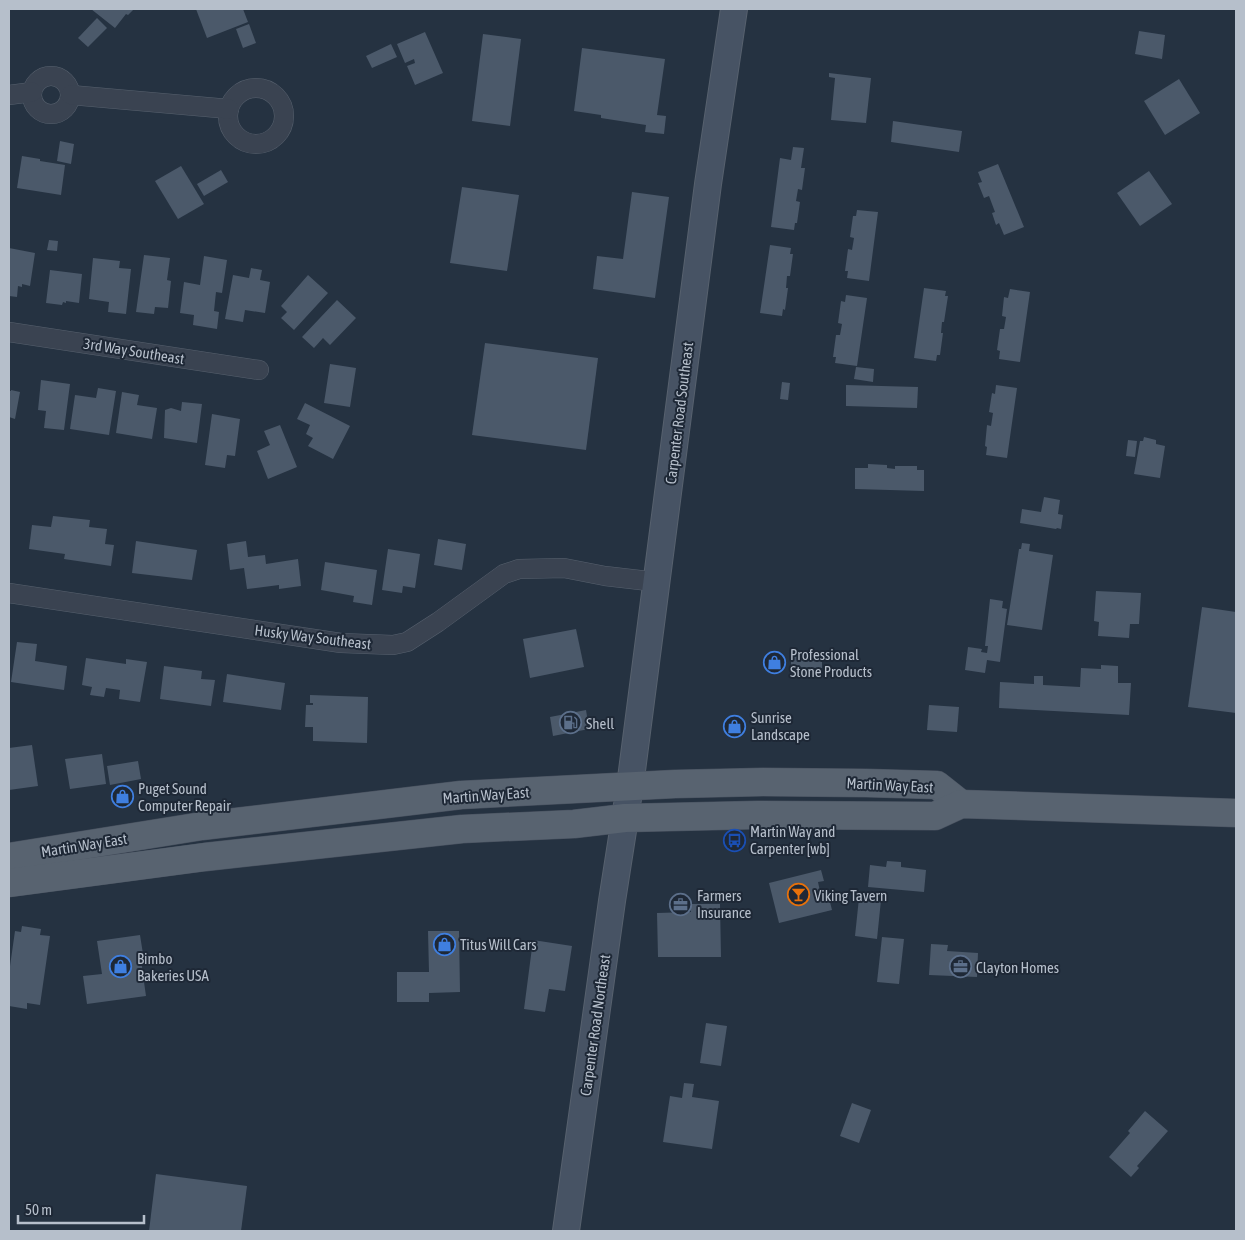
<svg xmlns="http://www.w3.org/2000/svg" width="1245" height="1240" font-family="'Asap Condensed',sans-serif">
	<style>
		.building { fill: #4b596a }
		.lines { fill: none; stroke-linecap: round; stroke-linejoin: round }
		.street-casing { stroke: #57616e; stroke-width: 20 }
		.secondary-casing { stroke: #57616e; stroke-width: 28 }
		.primary-casing { stroke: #464f5d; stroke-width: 29 }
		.street { stroke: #3a4351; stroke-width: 19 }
		.secondary { stroke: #475364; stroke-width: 26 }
		.primary { stroke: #586370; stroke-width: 28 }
		.labels { text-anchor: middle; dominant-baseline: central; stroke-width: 4; stroke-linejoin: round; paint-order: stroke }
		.street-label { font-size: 15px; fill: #b6bfcb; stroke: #1e2836 }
		.poi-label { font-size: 15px; fill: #b6bfcb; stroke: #1e2836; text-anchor: start }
	</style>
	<rect width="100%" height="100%" fill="#253241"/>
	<g class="building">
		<polygon points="91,9 134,9 128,15 126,14 115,28"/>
		<polygon points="196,9 243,9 248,22 207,38"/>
		<polygon points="97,18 107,28 88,47 78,38"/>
		<polygon points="249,24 256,43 243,48 236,29"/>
		<polygon points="1139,31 1165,35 1162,59 1135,54"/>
		<polygon points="425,32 443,73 415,85 407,66 415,63 414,59 405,63 397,44"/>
		<polygon points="483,34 521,39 510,126 472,121"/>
		<polygon points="391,44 397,57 372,68 366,56"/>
		<polygon points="582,48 665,59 657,115 666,116 664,134 645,132 646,125 601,118 601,115 574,111"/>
		<polygon points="829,73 871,78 866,123 831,120 835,78 829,77"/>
		<polygon points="1179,79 1200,113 1165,135 1144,101"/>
		<polygon points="893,121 962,131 959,152 891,142"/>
		<polygon points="60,141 74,144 71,164 57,161"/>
		<polygon points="793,147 804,148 801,168 805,168 802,190 798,189 796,201 800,202 797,223 795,223 794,230 771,227 780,158 791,160"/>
		<polygon points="22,156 40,159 40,161 65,165 61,195 17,188"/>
		<polygon points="998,164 1024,227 1004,235 999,223 996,225 992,213 995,212 989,196 984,198 978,183 982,182 978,172"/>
		<polygon points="181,166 204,204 178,219 155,181"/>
		<polygon points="221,170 228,182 204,196 197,184"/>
		<polygon points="1149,171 1172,204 1140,226 1117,193"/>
		<polygon points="462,187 519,195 507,271 450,263"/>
		<polygon points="632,192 669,197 655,298 593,289 597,256 623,259"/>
		<polygon points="857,210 878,212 869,281 847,278 848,271 845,271 848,249 852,250 854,238 850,237 853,216 856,216"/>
		<polygon points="49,240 58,241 57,251 47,250"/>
		<polygon points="770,245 791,248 790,254 793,254 790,276 787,276 786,288 788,288 785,310 783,309 782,316 760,313"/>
		<polygon points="9,248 35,253 30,286 22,284 22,287 18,286 17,297 9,296"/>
		<polygon points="144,255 170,258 167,280 171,281 168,308 155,307 154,314 136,312"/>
		<polygon points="204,256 227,260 222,293 216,292 214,311 219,312 217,329 193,325 194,315 180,313 184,282 200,285"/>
		<polygon points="93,258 120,261 119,268 131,269 126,314 108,312 109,302 89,299"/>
		<polygon points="251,268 262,270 260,280 270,282 265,313 245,310 243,322 225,319 233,275 249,278"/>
		<polygon points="50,270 82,274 79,303 66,301 66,303 63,302 62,305 46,303"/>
		<polygon points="308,275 328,293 294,330 281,318 287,312 281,306"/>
		<polygon points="924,288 946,291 945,296 948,296 944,322 942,322 941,333 943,333 940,355 937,355 936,361 914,358"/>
		<polygon points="1010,289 1030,292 1020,362 999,359 1000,351 997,350 1000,329 1004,329 1006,317 1002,316 1004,297 1008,298"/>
		<polygon points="846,295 867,298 857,366 835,363 836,357 833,357 836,335 840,335 842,324 838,323 841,301 845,302"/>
		<polygon points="337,300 356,318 330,345 323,338 314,348 302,337"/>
		<polygon points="485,343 598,358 586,450 472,435"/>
		<polygon points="330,364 356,368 350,407 324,403"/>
		<polygon points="856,367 874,369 873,382 854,379"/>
		<polygon points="41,380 70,384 64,430 44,428 46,411 38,410"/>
		<polygon points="782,382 790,383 788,400 780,399"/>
		<polygon points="846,385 918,387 917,408 846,406"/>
		<polygon points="996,385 1017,388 1007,458 986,455 987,447 985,446 987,425 991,426 993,413 989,412 992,393 995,394"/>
		<polygon points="98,388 116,391 109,435 70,429 75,395 96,398"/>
		<polygon points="11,390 20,392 15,419 9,417 9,391 11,391"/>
		<polygon points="122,392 139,395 137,405 157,408 152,439 116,433"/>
		<polygon points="182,402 202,404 197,443 164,438 165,410 171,408 181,411"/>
		<polygon points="305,403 350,426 333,459 308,446 313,438 306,434 310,425 297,419"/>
		<polygon points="212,414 240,419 235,456 227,455 225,468 205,465"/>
		<polygon points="280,425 297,467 268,479 257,451 270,445 264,431"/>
		<polygon points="1144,437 1156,440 1156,444 1165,446 1160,478 1134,474 1140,441 1143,441"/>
		<polygon points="1128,440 1137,441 1135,457 1126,456"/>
		<polygon points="868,464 887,465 887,468 895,469 895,466 917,466 917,470 924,470 924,491 855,489 855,468 868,468"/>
		<polygon points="1044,497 1060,500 1058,514 1063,515 1061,529 1057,528 1056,529 1020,523 1022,509 1041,512"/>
		<polygon points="53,516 90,520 89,527 107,529 105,544 114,545 111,566 64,559 65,554 29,549 32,525 51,527"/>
		<polygon points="438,539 466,544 462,570 434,565"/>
		<polygon points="136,541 197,550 192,580 132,573"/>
		<polygon points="246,541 248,557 265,555 266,564 298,559 301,586 279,589 279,585 247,589 244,568 230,570 227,544"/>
		<polygon points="1022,543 1030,544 1029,551 1053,555 1042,630 1007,625 1019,549 1021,549"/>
		<polygon points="388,549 420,554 415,588 403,586 402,593 382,590"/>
		<polygon points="325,562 377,570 372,605 353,602 354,596 321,590"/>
		<polygon points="1096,591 1141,593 1139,624 1130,624 1129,638 1098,636 1099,622 1094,621"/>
		<polygon points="990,599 1003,601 1002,608 1007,609 1000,662 987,660 985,673 965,670 968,647 982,649 981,652 987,653 988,646 985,646"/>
		<polygon points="1202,607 1236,612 1236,713 1188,707"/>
		<polygon points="576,629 584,667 530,678 523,639"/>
		<polygon points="17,642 37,644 35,661 67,666 64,690 11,682"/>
		<polygon points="791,654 822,655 822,668 791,667"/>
		<polygon points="86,658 126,664 126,659 147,662 140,702 119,699 120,690 106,688 104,697 90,695 92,687 82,685"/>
		<polygon points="1101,665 1118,666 1118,683 1131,683 1129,715 999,708 1000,682 1034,684 1034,676 1043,676 1043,685 1080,687 1081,668 1101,669"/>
		<polygon points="164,666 202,671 201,679 215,680 211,706 160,699"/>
		<polygon points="227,674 285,683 281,710 223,702"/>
		<polygon points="310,695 368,697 367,743 313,741 313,727 305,727 306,705 313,705 313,703 310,703"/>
		<polygon points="929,705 959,707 957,732 927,730"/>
		<polygon points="586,710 589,729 553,736 550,717"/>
		<polygon points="32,745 38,786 9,790 9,748"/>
		<polygon points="102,754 106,784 70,789 65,759"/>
		<polygon points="138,761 141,779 110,785 107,766"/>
		<polygon points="887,861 901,862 901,867 926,870 924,892 868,887 870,865 886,867"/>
		<polygon points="821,870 824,881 818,882 821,896 828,894 832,910 779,923 769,883"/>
		<polygon points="859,898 881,900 877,939 855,936"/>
		<polygon points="690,904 720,904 721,957 658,957 657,913 691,912"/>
		<polygon points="22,926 41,929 40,935 50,936 40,1005 27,1003 27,1009 9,1006 9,973 15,931 21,932"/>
		<polygon points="428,931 459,931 460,992 429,993 429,1002 397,1002 397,972 429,972"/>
		<polygon points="140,935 143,954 140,954 143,973 149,972 150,981 144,982 146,996 87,1004 83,976 102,974 97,941"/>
		<polygon points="882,937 904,939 899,984 877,982"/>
		<polygon points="533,940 572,946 565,991 549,989 545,1012 524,1009"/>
		<polygon points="931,944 948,945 947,951 978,953 977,977 929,975"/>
		<polygon points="706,1023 727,1026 721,1066 700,1063"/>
		<polygon points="684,1083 694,1084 692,1097 719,1101 712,1149 663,1142 670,1096 682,1098"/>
		<polygon points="852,1103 871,1110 859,1143 840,1136"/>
		<polygon points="1145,1111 1168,1131 1137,1166 1139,1168 1131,1177 1109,1157 1130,1133 1128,1131"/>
		<polygon points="156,1174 247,1186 241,1231 149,1231"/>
	</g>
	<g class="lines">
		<defs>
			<g id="street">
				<circle cx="51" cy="95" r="19"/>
				<circle cx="256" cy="116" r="28"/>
				<polyline points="9,95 32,92"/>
				<polyline points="71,95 229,109"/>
				<polyline points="9,332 259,370"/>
				<polyline points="9,593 341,643 393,645 407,642 438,622 504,574 519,569 564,568 605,576 657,582"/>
			</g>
			<polyline id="secondary" points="566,1231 612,901 630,786 708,184 734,9"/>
			<g id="primary">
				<polyline points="9,857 202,826 461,795 675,784 763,782 866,783 937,785 961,804"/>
				<polyline points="9,883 205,857 462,829 574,824 625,818 757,815 935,816 961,804 1236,813"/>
			</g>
		</defs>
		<use href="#street" class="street-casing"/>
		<use href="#secondary" class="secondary-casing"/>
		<use href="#primary" class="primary-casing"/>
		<use href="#street" class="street"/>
		<use href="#secondary" class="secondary"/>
		<use href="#primary" class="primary"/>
	</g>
	<defs>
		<symbol id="shop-ring" viewBox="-11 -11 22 22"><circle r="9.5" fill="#1e2836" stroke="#3f7fe0" stroke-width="1.5"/><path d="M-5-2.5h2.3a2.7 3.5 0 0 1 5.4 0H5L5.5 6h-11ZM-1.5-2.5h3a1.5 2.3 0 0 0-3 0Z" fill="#3f7fe0"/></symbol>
		<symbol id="fuel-ring" viewBox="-11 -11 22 22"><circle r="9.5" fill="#1e2836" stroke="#5c6f8a" stroke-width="1.5"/><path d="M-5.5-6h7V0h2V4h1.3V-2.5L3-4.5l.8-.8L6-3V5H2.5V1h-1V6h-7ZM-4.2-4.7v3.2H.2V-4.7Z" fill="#5c6f8a"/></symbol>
		<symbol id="bus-ring" viewBox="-11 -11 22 22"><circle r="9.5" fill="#1e2836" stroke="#1a4fb4" stroke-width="1.5"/><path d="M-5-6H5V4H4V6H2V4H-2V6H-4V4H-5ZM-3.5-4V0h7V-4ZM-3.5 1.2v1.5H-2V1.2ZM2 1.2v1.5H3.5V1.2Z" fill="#1a4fb4"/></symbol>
		<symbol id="bar-ring" viewBox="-11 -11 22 22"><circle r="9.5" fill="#1e2836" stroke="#e8710a" stroke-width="1.5"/><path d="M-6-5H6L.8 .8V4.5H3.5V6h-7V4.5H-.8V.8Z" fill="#e8710a"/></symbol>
		<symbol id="office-ring" viewBox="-11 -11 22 22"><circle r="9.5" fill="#1e2836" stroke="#5c6f8a" stroke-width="1.5"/><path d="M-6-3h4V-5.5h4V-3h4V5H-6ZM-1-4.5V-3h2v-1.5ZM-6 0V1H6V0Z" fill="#5c6f8a"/></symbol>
	</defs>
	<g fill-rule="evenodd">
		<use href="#shop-ring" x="762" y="650" width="25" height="25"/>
		<use href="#fuel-ring" x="558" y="710" width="25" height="25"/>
		<use href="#shop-ring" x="722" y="714" width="25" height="25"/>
		<use href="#shop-ring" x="110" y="784" width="25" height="25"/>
		<use href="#bus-ring" x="722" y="828" width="25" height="25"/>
		<use href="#bar-ring" x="786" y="882" width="25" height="25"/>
		<use href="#office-ring" x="668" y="892" width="25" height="25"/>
		<use href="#shop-ring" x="432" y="932" width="25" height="25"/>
		<use href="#shop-ring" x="108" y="954" width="25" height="25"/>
		<use href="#office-ring" x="948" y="954" width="25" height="25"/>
	</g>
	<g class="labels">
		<g class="street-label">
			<text transform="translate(134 351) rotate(9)">3rd Way Southeast</text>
			<text transform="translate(679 413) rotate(-83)">Carpenter Road Southeast</text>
			<text transform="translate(313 637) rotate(7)">Husky Way Southeast</text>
			<text transform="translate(890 785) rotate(3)">Martin Way East</text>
			<text transform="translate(486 795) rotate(-4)">Martin Way East</text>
			<text transform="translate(84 845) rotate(-9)">Martin Way East</text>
			<text transform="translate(595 1025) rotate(-82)">Carpenter Road Northeast</text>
		</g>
		<g class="poi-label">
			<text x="790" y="654">Professional<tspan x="790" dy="17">Stone Products</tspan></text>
			<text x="751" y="717">Sunrise<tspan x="751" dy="17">Landscape</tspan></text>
			<text x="586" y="723">Shell</text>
			<text x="138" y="788">Puget Sound<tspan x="138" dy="17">Computer Repair</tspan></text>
			<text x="750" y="831">Martin Way and<tspan x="750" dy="17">Carpenter [wb]</tspan></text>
			<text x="697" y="895">Farmers<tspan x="697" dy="17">Insurance</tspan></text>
			<text x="814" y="895">Viking Tavern</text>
			<text x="460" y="944">Titus Will Cars</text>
			<text x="137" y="958">Bimbo<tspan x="137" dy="17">Bakeries USA</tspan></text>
			<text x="976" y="967">Clayton Homes</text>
		</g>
	</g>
	<rect width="1245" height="1240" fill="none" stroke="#b6bfcb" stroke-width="20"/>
	<path d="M18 1215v8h126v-8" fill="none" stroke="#b6bfcb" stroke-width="2.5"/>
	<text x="25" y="1215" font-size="15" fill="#b6bfcb" stroke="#1e2836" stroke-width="4" paint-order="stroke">50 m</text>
</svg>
